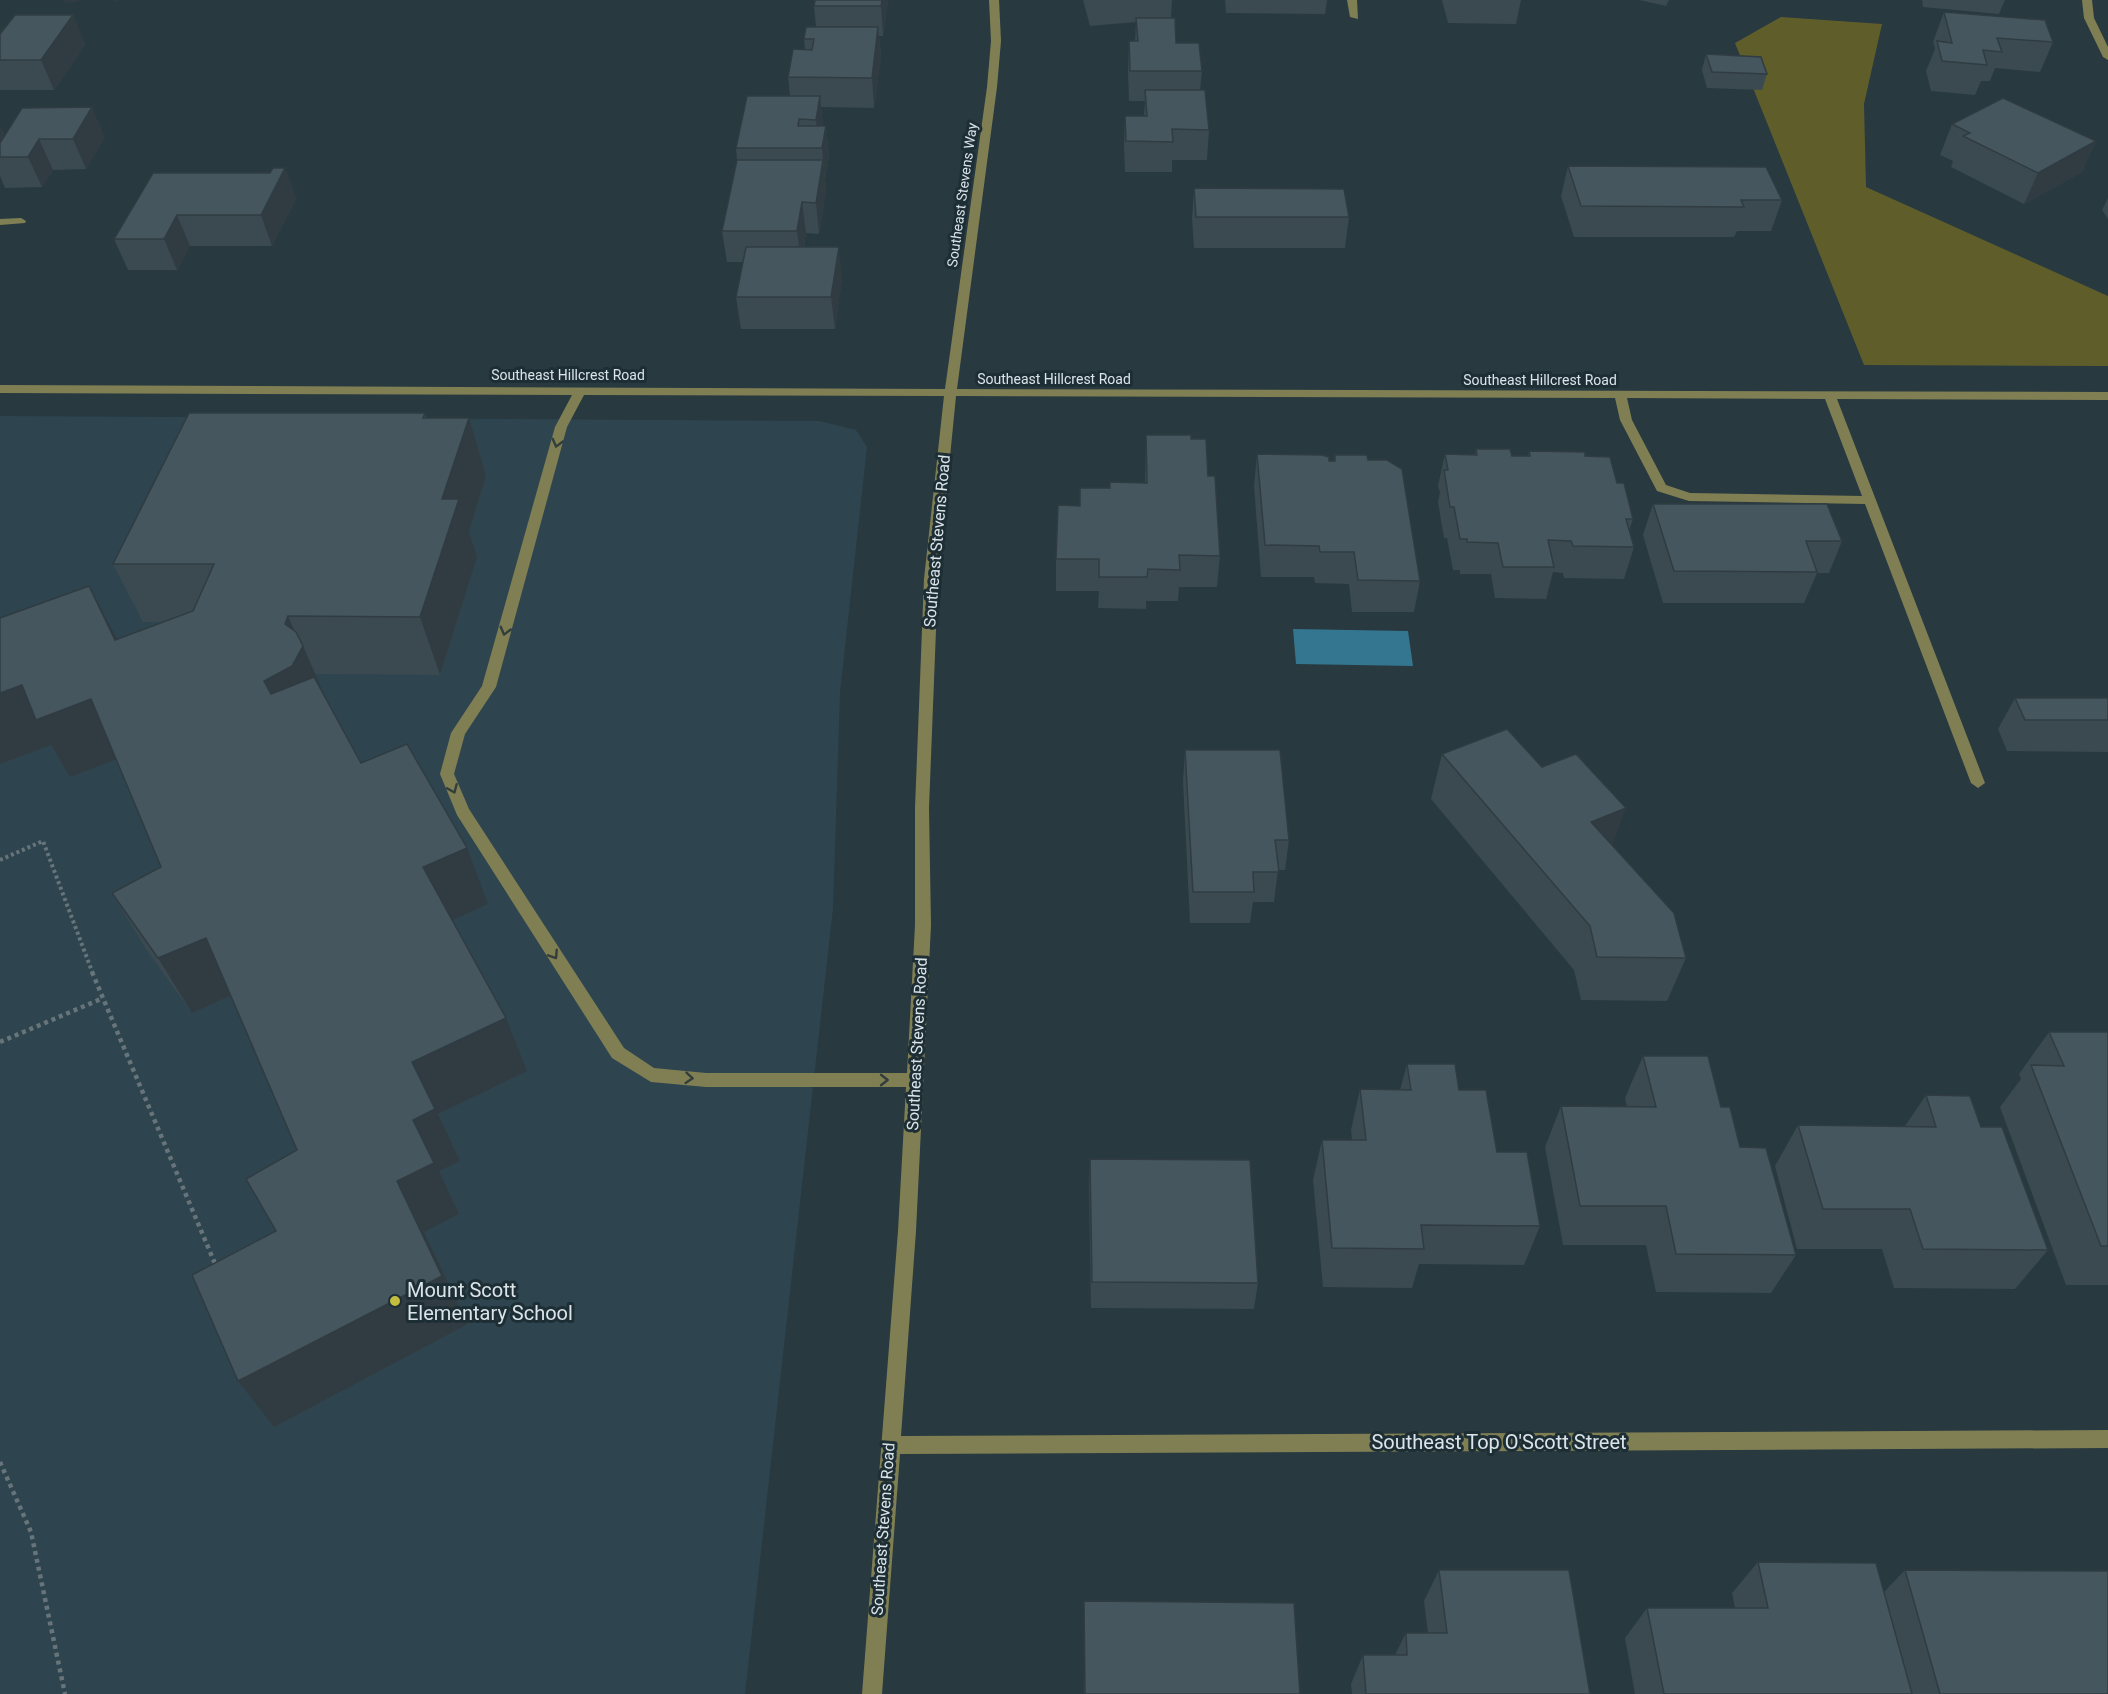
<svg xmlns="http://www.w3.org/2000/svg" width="2108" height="1694" font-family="Roboto,sans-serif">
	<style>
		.built { fill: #2e454f }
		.green { fill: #5f5e2b }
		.water { fill: #34758f }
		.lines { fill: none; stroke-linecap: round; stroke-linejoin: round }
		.path-far1 { stroke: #67757b; stroke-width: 4; stroke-dasharray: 3 3; stroke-linecap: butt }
		.path { stroke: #67757b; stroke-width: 4.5; stroke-dasharray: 4 4; stroke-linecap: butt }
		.minor { fill: #807f53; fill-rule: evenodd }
		.wall { fill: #3b4a51 }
		.shaded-wall { fill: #303c42 }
		.building { fill: #45565e; stroke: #303c42; stroke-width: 1.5 }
		.oneway { stroke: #323e3b }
		.poi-dot { fill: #c2bd3f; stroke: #1e2e35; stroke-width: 2 }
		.labels { text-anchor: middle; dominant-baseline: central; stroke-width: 6; stroke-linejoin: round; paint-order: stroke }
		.far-street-label { font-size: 14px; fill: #dae4e9; stroke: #1e2e35 }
		.street-label { font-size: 16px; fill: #dae4e9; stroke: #1e2e35 }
		.near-poi-label { font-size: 20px; fill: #dae4e9; stroke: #1e2e35; text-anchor: start }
		.near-street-label { font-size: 20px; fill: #dae4e9; stroke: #1e2e35 }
	</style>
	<rect width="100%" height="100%" fill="#283940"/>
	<polygon class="built" points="0,416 819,421 856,430 867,447 840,692 833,908 745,1694 0,1694"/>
	<polygon class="green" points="1781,17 1882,24 1864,104 1866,187 2108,296 2108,366 1864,365 1735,43"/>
	<polygon class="water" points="1293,629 1408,631 1413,666 1296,664"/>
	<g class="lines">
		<polyline class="path-far1" points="0,860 43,841 93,974"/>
		<g class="path">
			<polyline points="92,972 216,1266"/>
			<polyline points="0,1042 101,999"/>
			<polyline points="0,1462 31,1532 65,1694"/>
		</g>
		<g class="minor">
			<path d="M989,0h10l2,41 -4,46 -40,302 1151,3v8l-271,-1 148,384 -7,5 -7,-5 -106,-279 -176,-3 -32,-10 -37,-71 -5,-22 -659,-2 -18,183 -9,229 2,117 -15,306 -15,205 1207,-6v18l-1208,6 -18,240h-20l36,-463 8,-144h-200l-55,-5 -39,-24 -155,-243 -17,-41 11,-41 31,-47 73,-259 17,-32 -572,-2v-8l945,4 42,-302 4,-46zM584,395l360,1 -20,183 -9,229v117l-8,148h-201l-52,-5 -30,-20 -155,-239 -15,-35 11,-40 31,-47 71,-260zM1627,398l198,1 37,97 -172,-3 -24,-8 -34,-65z"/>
			<polygon points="1347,0 1357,0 1358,19 1350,17"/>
			<polygon points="2082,0 2092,0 2094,18 2108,47 2108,60 2103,57 2084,18"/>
			<polygon points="21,218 26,221 25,223 0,225 0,219"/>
		</g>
	</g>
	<g class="wall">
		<polygon points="815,0 888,0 883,36 879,36 881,57 874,108 821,107 823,126 826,126 829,157 825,179 826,191 819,234 806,233 804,247 842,278 835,329 741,329 736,297 743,262 727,262 722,231 737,160 736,148 790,96 788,77 805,49 804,39 816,27 814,6"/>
		<polygon points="1083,0 1172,0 1171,18 1176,43 1202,71 1200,90 1209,130 1207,160 1172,160 1172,172 1125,172 1124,147 1125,116 1144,116 1145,101 1129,101 1128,71 1129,41 1135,41 1136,22 1090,26"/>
		<polygon points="1225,0 1327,0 1325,14 1226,13"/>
		<polygon points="1442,0 1521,0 1516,24 1448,23"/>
		<polygon points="1639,0 1669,0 1666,6"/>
		<polygon points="1922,0 2005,0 1999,14 1923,7"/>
		<polygon points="1944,12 2053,42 2040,72 1995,68 1990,81 1981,81 1975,95 1931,91 1926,71 1935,49 1933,42"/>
		<polygon points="73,15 85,45 54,90 0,90 0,34"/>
		<polygon points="1706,54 1767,74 1762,90 1707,88 1702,70"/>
		<polygon points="1952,124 2096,141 2082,172 2024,204 1951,167 1953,161 1940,155"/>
		<polygon points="0,126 5,136 105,137 86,169 53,170 42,187 5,188 0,176"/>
		<polygon points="1568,166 1782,200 1771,231 1737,231 1734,237 1574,237 1561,196"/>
		<polygon points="285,168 296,199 272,246 190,246 177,270 128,270 114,239 270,173"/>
		<polygon points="1194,188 1349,217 1345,248 1194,248 1192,219"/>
		<polygon points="2108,198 2108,219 2102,210"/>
		<polygon points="425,413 426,418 486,476 469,531 477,557 440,675 315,674 325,696 361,763 488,904 452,920 527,1071 438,1114 460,1161 439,1171 459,1214 424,1232 468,1324 274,1427 238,1381 297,1150 231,996 192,1013 146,949 112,893 161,867 116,760 70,777 51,745 0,764 0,618 89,586 117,639 162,622 143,622 113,564"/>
		<polygon points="1146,435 1191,439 1208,476 1220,556 1217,587 1179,587 1178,601 1146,601 1146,609 1098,608 1099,591 1056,591 1056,559 1110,488 1145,483"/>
		<polygon points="1476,449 1512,456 1528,456 1529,451 1585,456 1617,483 1633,519 1629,531 1634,547 1624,579 1564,578 1563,573 1553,572 1546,599 1495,598 1491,574 1460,574 1460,570 1453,570 1447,538 1444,538 1438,502 1440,492 1438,486 1445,454 1475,455"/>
		<polygon points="1257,454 1329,461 1334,461 1335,455 1368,460 1420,581 1414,612 1352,612 1349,584 1315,583 1314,577 1261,577 1254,486"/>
		<polygon points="1653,504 1842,541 1829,573 1817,573 1804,603 1663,603 1643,535"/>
		<polygon points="2015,698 2108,698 2108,752 2007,751 1998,729"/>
		<polygon points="1185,750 1289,840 1285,870 1278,870 1274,902 1253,902 1250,923 1190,923 1183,781"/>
		<polygon points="1442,754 1613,846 1686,958 1667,1001 1581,1000 1574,970 1431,799"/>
		<polygon points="2049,1032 2108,1032 2108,1285 2066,1285 2000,1107 2021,1079 2019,1074"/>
		<polygon points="1643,1056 1721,1107 1740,1147 1796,1255 1771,1293 1656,1292 1646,1245 1563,1245 1545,1147 1561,1106 1627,1107 1625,1098"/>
		<polygon points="1407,1064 1459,1090 1540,1226 1524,1265 1419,1264 1412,1288 1323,1287 1313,1180 1322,1140 1352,1140 1351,1130 1360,1089 1400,1090"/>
		<polygon points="1926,1095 1981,1127 2048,1250 2015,1289 1894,1288 1882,1249 1797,1249 1775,1166 1798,1125 1905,1126"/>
		<polygon points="1090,1159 1258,1283 1254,1309 1091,1308 1089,1187"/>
		<polygon points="1758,1562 1884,1592 1905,1570 2108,1694 1635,1694 1625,1638 1647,1608 1735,1608 1732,1593"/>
		<polygon points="1439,1570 1590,1694 1352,1694 1351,1684 1363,1655 1395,1655 1406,1633 1428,1633 1424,1601"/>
		<polygon points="1084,1601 1300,1694 1084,1694"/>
	</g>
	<g class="shaded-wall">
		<polygon points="63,0 84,0 65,4"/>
		<polygon points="113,0 125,0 114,2"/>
		<polygon points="882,0 888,0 883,36 881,6"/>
		<polygon points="73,15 85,45 54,90 41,60"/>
		<polygon points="878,27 881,57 874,108 872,78"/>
		<polygon points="820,96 823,126 819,150 816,120"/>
		<polygon points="92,107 105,137 86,169 73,139"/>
		<polygon points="0,126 11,150 0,157"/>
		<polygon points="826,126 829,157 825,179 822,148"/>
		<polygon points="39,139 53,170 42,187 28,157"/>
		<polygon points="2096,141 2082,172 2024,204 2038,173"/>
		<polygon points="823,160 826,191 819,234 816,203"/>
		<polygon points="285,168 296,199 272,246 261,215"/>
		<polygon points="802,202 806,233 801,263 797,231"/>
		<polygon points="177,215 190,246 177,270 164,239"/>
		<polygon points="839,247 842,278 835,329 831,297"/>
		<polygon points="469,418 486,476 469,531 477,557 440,675 420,617 442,499"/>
		<polygon points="89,586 120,644 115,640"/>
		<polygon points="288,616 302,648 303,646 328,703 290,738 264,681"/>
		<polygon points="22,685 91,699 123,757 70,777 51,745 0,764 0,693"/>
		<polygon points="1626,808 1610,852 1591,822"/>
		<polygon points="467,848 488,904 446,923 423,867"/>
		<polygon points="206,938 237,993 192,1013 158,958"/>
		<polygon points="506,1018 527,1071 438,1114 460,1161 439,1171 459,1214 424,1232 468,1324 274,1427 238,1381 413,1120 412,1062"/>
	</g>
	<g class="building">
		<polygon points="815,0 882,0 881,6 814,6"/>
		<polygon points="1944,12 2045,20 2053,42 1997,38 2002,52 1983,50 1987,65 1942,61 1937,41 1952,43"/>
		<polygon points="15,15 73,15 41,60 0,60 0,34"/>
		<polygon points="1136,18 1175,18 1176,43 1199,43 1202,71 1130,71 1129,41 1138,41"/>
		<polygon points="806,27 878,27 872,78 788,77 793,49 812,50 814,39 804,39"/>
		<polygon points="1706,54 1761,57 1767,74 1712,72"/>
		<polygon points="1145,90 1205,90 1209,130 1172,129 1173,142 1126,141 1125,116 1147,116"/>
		<polygon points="747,96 820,96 816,120 799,119 798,126 826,126 822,148 736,148"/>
		<polygon points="2003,98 2096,141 2038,173 1963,136 1970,133 1952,124"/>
		<polygon points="92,107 73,139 39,139 28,157 0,157 0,143 22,108"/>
		<polygon points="737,160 823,160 816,203 802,202 797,231 722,231"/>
		<polygon points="1568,166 1766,167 1782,200 1741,200 1744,207 1581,206"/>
		<polygon points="273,168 285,168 261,215 177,215 164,239 114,239 153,173 270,173"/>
		<polygon points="1194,188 1344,189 1349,217 1196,217"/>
		<polygon points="746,247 839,247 831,297 736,297"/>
		<polygon points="189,413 425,413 423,418 469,418 442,499 459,499 420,617 288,616 285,624 296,632 303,646 292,666 264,681 271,694 314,677 361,763 407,744 467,848 423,867 506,1018 412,1062 435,1109 413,1120 434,1163 397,1181 442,1276 238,1381 192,1275 276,1231 246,1179 297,1150 206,938 158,958 112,893 161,867 91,699 36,720 22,685 0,693 0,618 89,586 115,640 193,611 214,564 113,564"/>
		<polygon points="1146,435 1191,435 1191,439 1206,439 1208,476 1215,476 1220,556 1179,555 1180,570 1148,569 1147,577 1099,577 1099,559 1056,559 1058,505 1080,506 1080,488 1110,488 1110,482 1147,483"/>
		<polygon points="1476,449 1510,449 1512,456 1530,456 1529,451 1585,452 1585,456 1610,457 1617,483 1624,483 1633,519 1626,519 1634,547 1573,546 1571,541 1548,540 1554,567 1503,567 1498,543 1467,542 1467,539 1460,539 1454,507 1450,507 1444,470 1448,470 1445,454 1477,455"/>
		<polygon points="1257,454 1322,455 1329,457 1329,461 1335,461 1335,455 1367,455 1368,460 1387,460 1402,469 1420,581 1358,580 1354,552 1320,552 1319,546 1265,545"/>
		<polygon points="1653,504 1827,504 1842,541 1806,541 1817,572 1674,571"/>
		<polygon points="2015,698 2108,698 2108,720 2025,720"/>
		<polygon points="1507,729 1542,767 1576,754 1626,808 1591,822 1674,913 1686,958 1597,957 1590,926 1442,754"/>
		<polygon points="1185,750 1280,750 1289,840 1275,840 1279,872 1253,872 1254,892 1193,892"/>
		<polygon points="2049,1032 2108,1032 2108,1246 2101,1246 2031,1065 2064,1066"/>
		<polygon points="1643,1056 1708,1056 1721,1107 1730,1107 1740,1147 1766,1148 1796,1255 1676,1254 1666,1206 1580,1206 1561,1106 1656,1107"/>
		<polygon points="1407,1064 1455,1064 1459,1090 1486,1090 1497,1152 1527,1152 1540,1226 1421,1225 1424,1249 1332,1248 1322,1140 1366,1140 1360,1089 1411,1090"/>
		<polygon points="1926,1095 1970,1096 1981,1127 2002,1127 2048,1250 1923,1249 1910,1209 1823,1209 1798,1125 1936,1127"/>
		<polygon points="1090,1159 1250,1160 1258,1283 1092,1282"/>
		<polygon points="1758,1562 1876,1563 1912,1694 1664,1694 1647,1608 1768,1608"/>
		<polygon points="1439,1570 1569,1570 1590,1694 1366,1694 1363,1655 1407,1655 1406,1633 1447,1633"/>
		<polygon points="1905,1570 2108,1571 2108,1694 1940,1694"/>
		<polygon points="1084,1601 1294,1603 1300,1694 1085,1694"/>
	</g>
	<defs><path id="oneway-chevron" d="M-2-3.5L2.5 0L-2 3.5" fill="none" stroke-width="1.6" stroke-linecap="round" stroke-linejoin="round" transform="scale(1.5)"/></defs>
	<g class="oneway">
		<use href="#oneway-chevron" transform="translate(557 443) rotate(105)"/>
		<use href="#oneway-chevron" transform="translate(505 631) rotate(105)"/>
		<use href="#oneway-chevron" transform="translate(453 789) rotate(67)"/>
		<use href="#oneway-chevron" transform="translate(554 955) rotate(57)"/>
		<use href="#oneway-chevron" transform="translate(689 1078) rotate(5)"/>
		<use href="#oneway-chevron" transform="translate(884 1080)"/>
	</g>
	<circle class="poi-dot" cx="395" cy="1301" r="6"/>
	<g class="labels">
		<g class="far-street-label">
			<text transform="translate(962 195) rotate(-82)">Southeast Stevens Way</text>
			<text x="568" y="375">Southeast Hillcrest Road</text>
			<text x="1054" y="379">Southeast Hillcrest Road</text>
			<text x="1540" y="380">Southeast Hillcrest Road</text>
		</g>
		<g class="street-label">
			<text transform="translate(937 541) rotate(-85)">Southeast Stevens Road</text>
			<text transform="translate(917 1044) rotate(-87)">Southeast Stevens Road</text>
			<text transform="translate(883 1529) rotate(-86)">Southeast Stevens Road</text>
		</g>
		<g class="near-poi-label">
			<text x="407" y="1290">Mount Scott<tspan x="407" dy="23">Elementary School</tspan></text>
		</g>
		<g class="near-street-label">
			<text x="1499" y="1442">Southeast Top O'Scott Street</text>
		</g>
	</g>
</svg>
